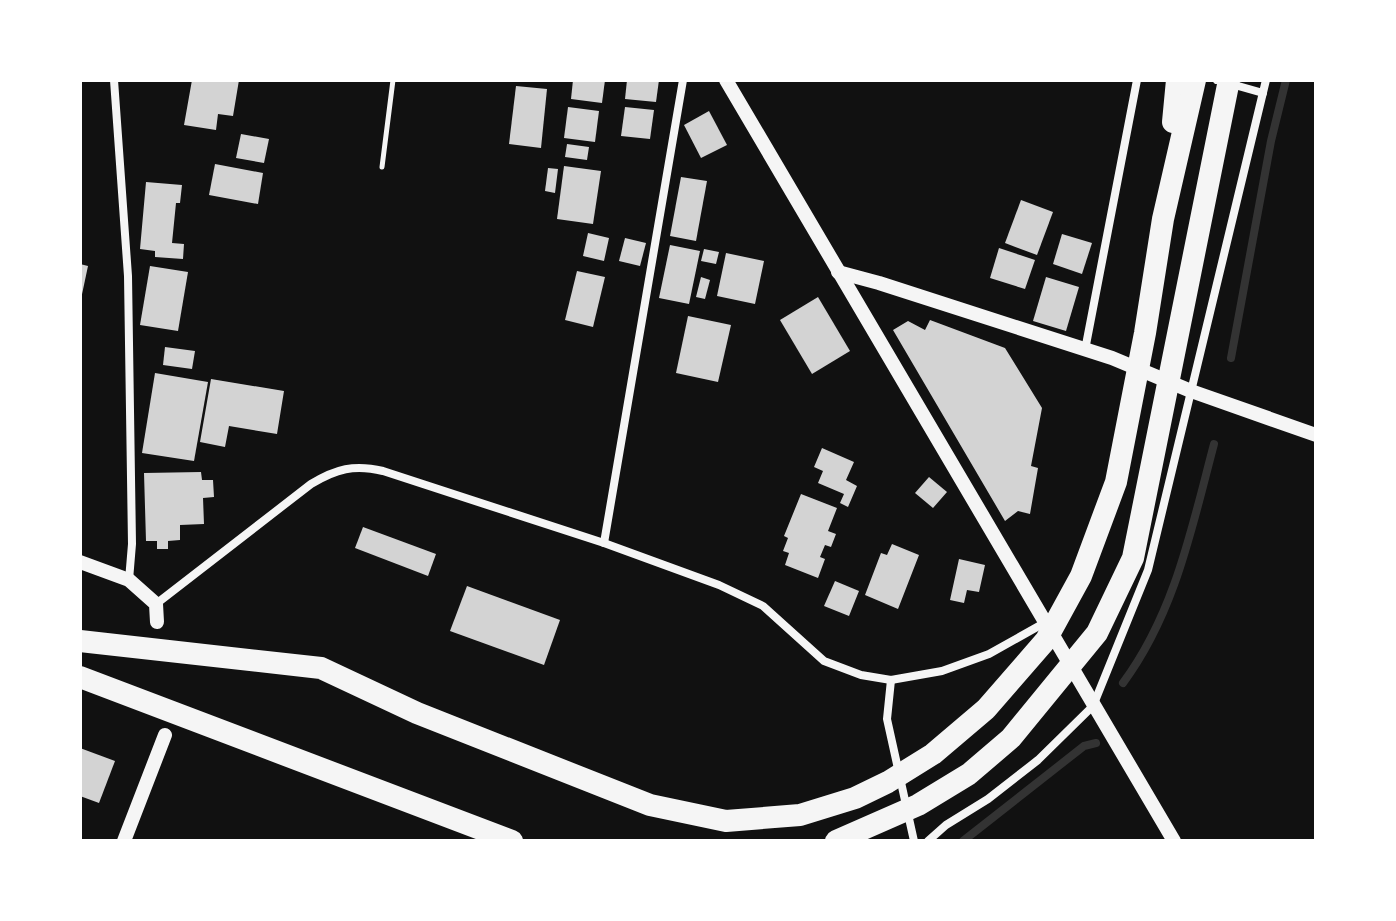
<svg xmlns="http://www.w3.org/2000/svg" width="1396" height="921" font-family="'Space Grotesk',sans-serif">
	<style>
		.lines { fill: none; stroke-linecap: round; stroke-linejoin: round }
		.stream { stroke: #333; stroke-width: 8 }
		.building { fill: #d3d3d3 }
		.path { stroke: #f5f5f5; stroke-width: 5 }
		.minor { stroke: #f5f5f5; stroke-width: 8 }
		.tertiary { stroke: #f5f5f5; stroke-width: 14 }
		.motorway { stroke: #f5f5f5; stroke-width: 22 }
	</style>
	<rect width="100%" height="100%" fill="#111"/>
	<g class="lines">
		<g class="stream">
			<polyline points="1231,358 1271,141 1286,80"/>
			<path d="M1123,683c52,-70 69,-156 91,-239"/>
			<polyline points="963,841 1084,746 1096,743"/>
		</g>
	</g>
	<g class="building">
		<polygon points="192,80 239,80 233,116 218,114 216,130 184,125"/>
		<polygon points="573,80 605,80 602,103 571,99"/>
		<polygon points="627,80 659,80 656,102 625,99"/>
		<polygon points="516,86 547,89 541,148 509,144"/>
		<polygon points="568,107 599,111 595,142 564,138"/>
		<polygon points="625,107 654,110 650,139 621,136"/>
		<polygon points="709,111 727,145 701,158 684,125"/>
		<polygon points="241,134 269,139 264,163 236,158"/>
		<polygon points="567,144 589,147 587,160 565,157"/>
		<polygon points="215,164 263,173 258,204 209,195"/>
		<polygon points="564,166 601,171 593,224 557,219"/>
		<polygon points="548,168 558,169 555,193 545,191"/>
		<polygon points="681,177 707,181 696,241 670,236"/>
		<polygon points="146,182 182,185 180,203 176,203 172,243 184,244 183,259 155,257 155,251 140,249"/>
		<polygon points="1021,200 1053,212 1037,255 1005,243"/>
		<polygon points="588,233 609,238 604,261 583,256"/>
		<polygon points="1062,234 1092,243 1082,274 1053,264"/>
		<polygon points="625,238 646,243 640,266 619,261"/>
		<polygon points="670,245 700,251 689,304 659,298"/>
		<polygon points="999,248 1035,260 1025,289 990,278"/>
		<polygon points="704,249 719,252 716,264 701,261"/>
		<polygon points="726,253 764,261 755,304 717,296"/>
		<polygon points="80,264 88,266 81,299 80,298"/>
		<polygon points="150,266 188,272 178,331 140,325"/>
		<polygon points="577,271 605,277 593,327 565,320"/>
		<polygon points="701,277 710,280 705,299 696,297"/>
		<polygon points="1046,277 1079,287 1066,331 1033,321"/>
		<polygon points="818,297 850,351 812,374 780,320"/>
		<polygon points="688,316 731,325 718,382 676,373"/>
		<polygon points="930,320 1005,348 1042,408 1031,466 1038,468 1030,514 1018,511 1005,521 893,330 908,321 925,330"/>
		<polygon points="165,347 195,351 192,369 163,365"/>
		<polygon points="155,373 208,382 194,461 142,453"/>
		<polygon points="211,379 284,391 277,434 229,426 225,447 200,442"/>
		<polygon points="822,448 854,462 846,480 857,486 848,507 840,503 844,494 818,483 823,471 814,467"/>
		<polygon points="201,472 202,480 213,480 214,497 203,498 204,524 180,525 180,540 168,541 168,549 157,549 157,541 146,541 144,473"/>
		<polygon points="929,477 947,492 933,508 915,493"/>
		<polygon points="801,494 837,508 828,531 836,534 831,547 825,545 820,557 825,559 818,578 785,565 789,553 783,551 788,538 784,536"/>
		<polygon points="363,527 436,554 428,576 355,548"/>
		<polygon points="892,544 919,555 898,609 865,595 881,553 887,555"/>
		<polygon points="959,559 985,565 979,592 967,590 964,603 950,600"/>
		<polygon points="835,581 859,591 849,616 824,606"/>
		<polygon points="467,586 560,620 544,665 450,631"/>
		<polygon points="80,748 115,761 99,803 80,796"/>
	</g>
	<g class="lines">
		<polyline class="path" points="382,167 393,80"/>
		<g class="minor">
			<polyline points="114,80 128,276 132,544 129,580"/>
			<polyline points="1217,80 1263,93"/>
			<polyline points="1085,350 1137,80"/>
			<polyline points="604,543 683,80"/>
			<path d="M156,604l155,-120c25,-15 43,-20 72,-13l221,72 115,42 44,21 61,55 37,14 30,5 51,-9 47,-17 57,-32"/>
			<polyline points="891,680 887,719 914,841"/>
			<polyline points="928,841 946,825 988,799 1038,760 1093,706 1148,570 1266,80"/>
		</g>
		<g class="tertiary">
			<polyline points="726,80 1174,841"/>
			<polyline points="838,272 879,283 1112,358 1191,391 1316,435"/>
			<polyline points="80,562 129,580 156,604 157,622"/>
			<polyline points="124,841 165,735"/>
		</g>
		<g class="motorway">
			<polyline points="1173,122 1177,80"/>
			<polyline points="80,641 321,668 417,713 650,805 726,821 800,815 855,798 888,782 933,754 986,709 1046,640 1081,576 1116,482 1145,333 1163,219 1195,80"/>
			<polyline points="80,677 512,841"/>
			<polyline points="836,841 918,805 969,774 1011,738 1097,633 1133,558 1229,80"/>
		</g>
	</g>
	<rect width="1396" height="921" fill="none" stroke="#ffffff" stroke-width="164"/>
</svg>
